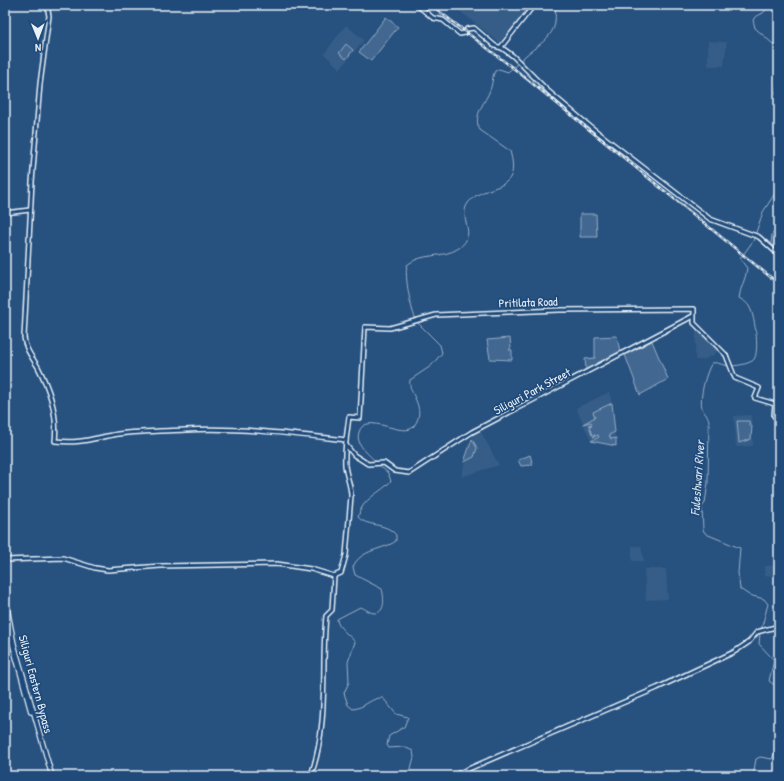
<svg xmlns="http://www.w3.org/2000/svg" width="784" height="781" font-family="'Patrick Hand',sans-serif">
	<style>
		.built { fill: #355d88 }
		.green { fill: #436891; stroke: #96acc4 }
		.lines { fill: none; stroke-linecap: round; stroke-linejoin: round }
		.stream { stroke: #9db3c9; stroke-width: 1 }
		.secondary-casing { stroke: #e8f1f8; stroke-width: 6 }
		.primary-casing { stroke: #e8f1f8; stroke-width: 6 }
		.secondary { stroke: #1f4a7a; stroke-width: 3 }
		.primary { stroke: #1f4a7a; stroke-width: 3.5 }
		.rail-casing { stroke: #e8f1f8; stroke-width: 2.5 }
		.rail { stroke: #1f4a7a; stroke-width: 1; stroke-dasharray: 3; stroke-linecap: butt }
		.labels { text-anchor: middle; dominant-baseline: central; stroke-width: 3.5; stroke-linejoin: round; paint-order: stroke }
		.street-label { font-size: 12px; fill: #e8f1f8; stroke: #1f4a7a }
		.water-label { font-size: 13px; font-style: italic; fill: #d5e2ec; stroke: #1f4a7a }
	</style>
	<rect width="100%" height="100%" fill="#27517f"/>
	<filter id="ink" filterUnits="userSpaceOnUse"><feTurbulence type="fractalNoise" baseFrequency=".025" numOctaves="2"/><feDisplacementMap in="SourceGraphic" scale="8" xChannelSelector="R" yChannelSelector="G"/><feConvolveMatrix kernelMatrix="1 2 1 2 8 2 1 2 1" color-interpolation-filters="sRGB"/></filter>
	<g filter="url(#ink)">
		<g class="built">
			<polygon points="452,5 531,5 500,43"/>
			<polygon points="346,25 364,40 340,69 324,54"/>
			<polygon points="708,41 727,42 724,66 708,66"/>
			<polygon points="696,328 718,350 714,355 703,360 695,360"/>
			<polygon points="609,392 613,408 616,446 591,441 576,408"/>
			<polygon points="751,415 753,446 736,447 734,416"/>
			<polygon points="480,430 499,465 461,477 473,433"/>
			<polygon points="632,546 641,546 644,561 632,561"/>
			<polygon points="777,565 778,575 765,576 765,566"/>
			<polygon points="644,569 666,569 668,599 646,600"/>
		</g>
		<g class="green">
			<polygon points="386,17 398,27 371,61 359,52"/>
			<polygon points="346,44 353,50 346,59 339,53"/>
			<polygon points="580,214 596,214 597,237 580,237"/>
			<polygon points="779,228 779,253 771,243 772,234"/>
			<polygon points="617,336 620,352 586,370 585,359 595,358 595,337"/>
			<polygon points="510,338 511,348 509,350 512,350 512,360 490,359 487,340"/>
			<polygon points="652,341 668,379 640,395 625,355"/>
			<polygon points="612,403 615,432 609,435 611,439 616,438 616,446 591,441 599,437 598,435 593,437 595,435 592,435 589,427 592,426 588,425 592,424 591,422 583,424 595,417 593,412"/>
			<polygon points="737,421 749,421 750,426 752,426 751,439 739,443"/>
			<polygon points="472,439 477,448 474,457 464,462"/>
			<polygon points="530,455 533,465 521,466 518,460"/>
		</g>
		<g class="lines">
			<g class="stream">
				<polyline points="771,5 763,13 755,17 753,20 755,28 773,44 779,54"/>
				<path d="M520,61c10,-12 28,-18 34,-34 2,-6 1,-15 2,-22"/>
				<polyline points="779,80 776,92 779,105"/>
				<polyline points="779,125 776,139 779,179"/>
				<path d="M416,319c-5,-7 -12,-45 -9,-54 15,-13 36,-6 52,-17 20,-15 -2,-29 9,-45 17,-22 55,-7 42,-52l-30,-21c-9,-15 8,-30 11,-43 2,-6 1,-11 4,-16l4,-2 9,3 10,-9"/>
				<path d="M376,462c-8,-9 -21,-17 -17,-30 7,-22 45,8 55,-6 14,-19 -7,-33 -4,-46l21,-14 11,-13 -2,-8 -23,-23"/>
				<path d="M378,464l10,9 3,8c-10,12 -29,17 -33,36 7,10 29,5 38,18v6c-12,9 -36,8 -43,26l2,8 27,14c2,7 4,24 -7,24 -6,0 -10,-5 -15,-6l-23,12c0,9 13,16 18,23l-7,20 1,20 -5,11 4,12 5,4c12,-1 18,-12 30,-11l13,16 12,3 -4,10 -15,9 -2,9 2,3 15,-1 9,4 1,6 -5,19"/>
				<path d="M761,630l7,-26 -4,-5 -15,-4 -9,-6 -2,-16 2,-25 -34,-14 -3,-4 -1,-23 3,-4 3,-20 1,-61c0,-6 -5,-8 -7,-14 -3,-10 4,-37 10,-45 5,-1 8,1 12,2 8,2 21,0 28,-4 9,-4 3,-44 -2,-53 -2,-5 -6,-7 -11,-10 1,-11 7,-18 8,-30l-7,-9 13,-18 10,-29 16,-25"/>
				<polyline points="760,633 759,644 774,660 769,681 773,684 779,685"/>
				<polyline points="753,776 756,759 760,757 772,759 779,743"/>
			</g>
			<defs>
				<g id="secondary">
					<path d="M47,5l2,11 -9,68 -8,98 -8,155c1,12 8,20 14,30 12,23 20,48 17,74 26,3 39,-3 63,-7 22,-3 45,-3 67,-4 54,-3 108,4 161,10"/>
					<polyline points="417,5 433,18 443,20 460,34 465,33"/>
					<polyline points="467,29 474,28 495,46 502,48 513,56 548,91 587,124 710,219 759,237 779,255"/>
					<polyline points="501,47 534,5"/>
					<polyline points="5,213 30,210"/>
					<polyline points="346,445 354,455 368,464 384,463 395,471 409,473 472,432 693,316"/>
					<path d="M5,560l58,-2 32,10 13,2 53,-4 116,-2 34,5 23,7 7,-3 5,-18 5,-59c0,-11 -5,-20 -6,-31 -1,-16 2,-32 4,-48l11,1 5,-91 25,1 46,-13 123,-5 135,-1v14l32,32 9,23 24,10 -4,10 20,6 -1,12 5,3"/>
					<path d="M323,776l-10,-1 -1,-3c17,-50 9,-105 14,-156l6,-6 2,-34"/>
					<polyline points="452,776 657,688 734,652 749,642 757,632 779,626"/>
				</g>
				<g id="primary">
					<polyline points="5,597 14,644 52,776"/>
					<polyline points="5,617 31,712"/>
				</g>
			</defs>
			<use href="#secondary" class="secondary-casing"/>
			<use href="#primary" class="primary-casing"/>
			<use href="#secondary" class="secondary"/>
			<use href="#primary" class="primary"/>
			<defs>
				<polyline id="rail" points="431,5 517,71 779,284"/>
			</defs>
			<use href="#rail" class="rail-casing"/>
			<use href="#rail" class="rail"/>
		</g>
	</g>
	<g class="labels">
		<g class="street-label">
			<text transform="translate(528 302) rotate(-2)">Pritilata Road</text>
			<text transform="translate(532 391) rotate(-28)">Siliguri Park Street</text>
			<text transform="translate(36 684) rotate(75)">Siliguri Eastern Bypass</text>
		</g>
		<g class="water-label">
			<text transform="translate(697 478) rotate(-86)">Fuleshwari River</text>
		</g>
	</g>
	<rect width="784" height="781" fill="none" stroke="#1f4a7a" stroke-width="20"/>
	<rect x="10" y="10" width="764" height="761" fill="none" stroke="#e8f1f8" stroke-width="1.5" filter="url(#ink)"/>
	<g transform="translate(38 38) rotate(179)" stroke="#1f4a7a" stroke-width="3" paint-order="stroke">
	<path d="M0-3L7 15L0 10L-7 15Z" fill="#e8f1f8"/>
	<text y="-6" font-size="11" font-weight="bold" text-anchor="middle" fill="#e8f1f8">N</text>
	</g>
</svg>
